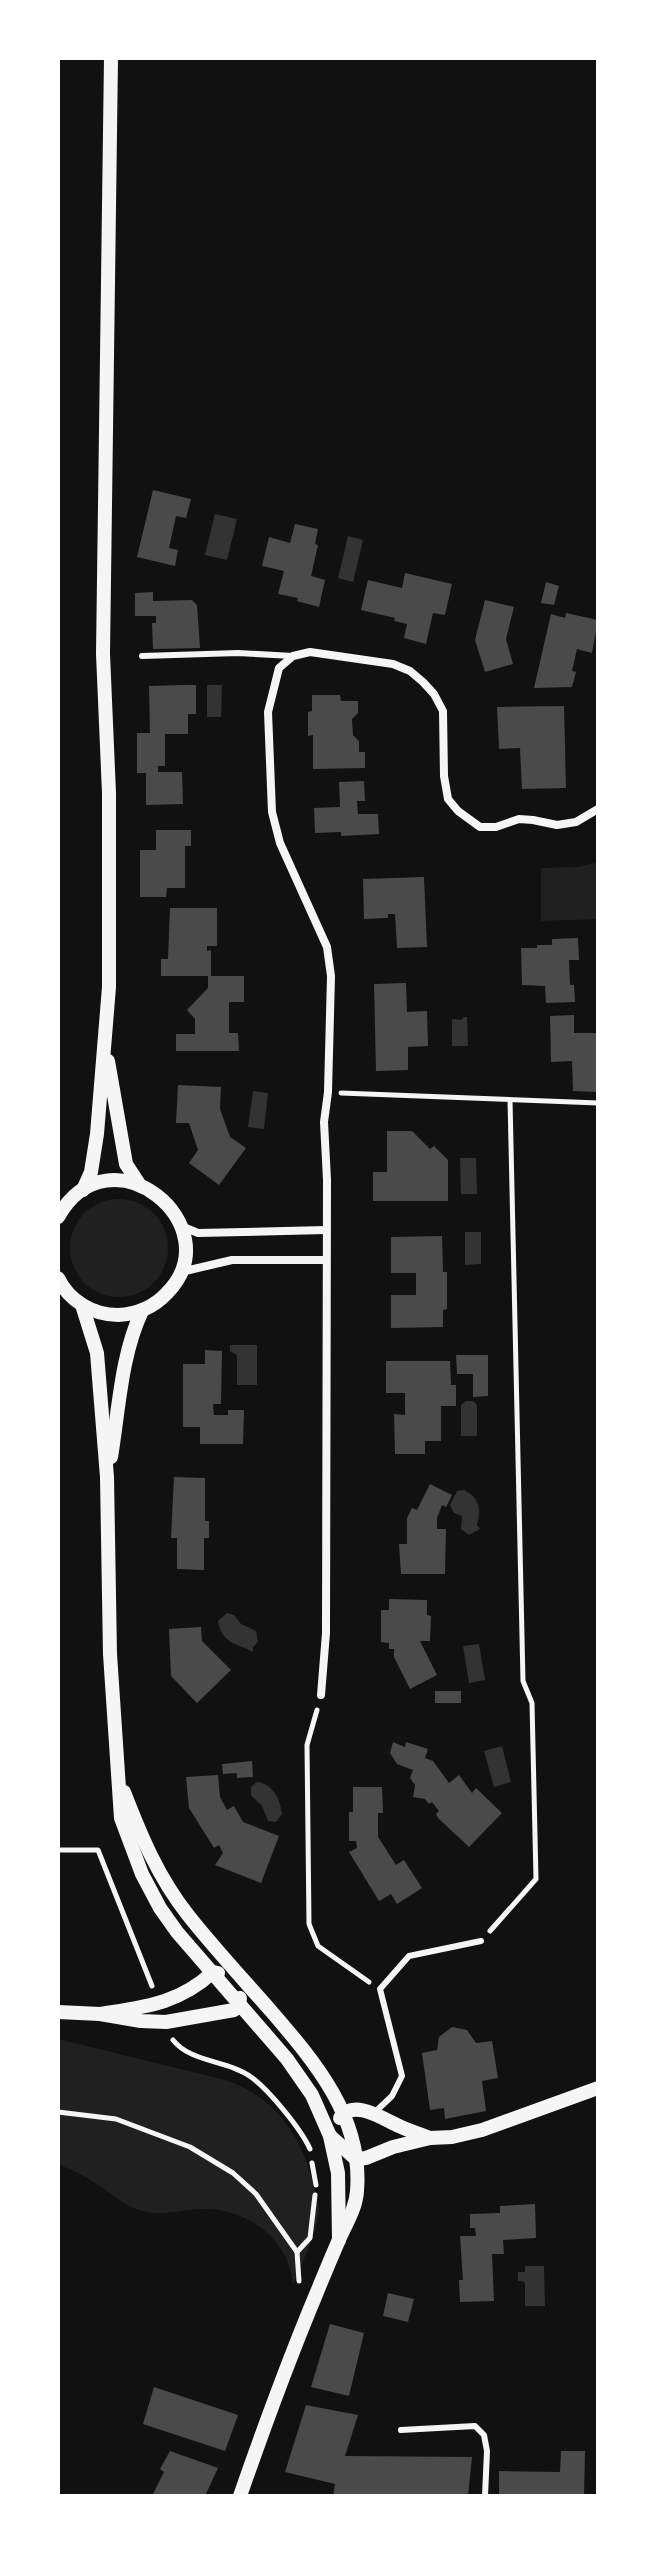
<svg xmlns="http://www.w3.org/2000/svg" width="656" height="2554" font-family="Ubuntu,sans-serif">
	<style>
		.green { fill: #202020 }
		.water { fill: #333 }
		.building { fill: #4a4a4a }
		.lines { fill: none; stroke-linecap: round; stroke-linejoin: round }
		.path { stroke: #f5f5f5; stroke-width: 5 }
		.service { stroke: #f5f5f5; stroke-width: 6 }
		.minor { stroke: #f5f5f5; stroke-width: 8 }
		.tertiary { stroke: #f5f5f5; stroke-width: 14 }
	</style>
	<rect width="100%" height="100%" fill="#111"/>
	<g class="green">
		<polygon points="598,862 598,919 541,921 541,868 579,867"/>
		<circle cx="119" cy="1248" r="49"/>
		<path d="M58,2039l167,41c48,15 77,56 88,104 3,9 7,20 6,30 -5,25 -16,47 -26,70 -4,-45 -47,-77 -92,-75 -21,1 -40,8 -62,1 -16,-5 -28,-17 -42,-26 -12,-8 -26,-14 -39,-20z"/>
	</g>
	<g class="water">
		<polygon points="215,514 237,519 227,560 205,555"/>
		<polygon points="348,536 363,540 353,582 338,578"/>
		<polygon points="207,685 222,685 221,717 207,717"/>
		<polygon points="464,1017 467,1017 468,1046 452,1046 452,1019 461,1020"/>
		<polygon points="253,1091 268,1093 264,1129 248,1127"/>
		<polygon points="460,1158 476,1158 477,1194 461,1194"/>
		<polygon points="465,1232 481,1232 481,1264 465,1265"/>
		<polygon points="230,1345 257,1345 257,1385 237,1385 237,1355 230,1351"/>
		<polygon points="466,1401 473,1401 477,1405 477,1436 461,1436 461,1405"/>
		<path d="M464,1490c16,8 17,19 13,35l3,4 -11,6 -8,-6 1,-13 -8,-3 -4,-8 7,-14z"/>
		<path d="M227,1613l7,2 7,9 15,7 2,11 -5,5v5c-15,-9 -31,-7 -35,-31z"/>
		<polygon points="479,1644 485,1680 469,1683 463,1646"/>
		<polygon points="502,1746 511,1782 494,1787 484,1751"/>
		<path d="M257,1782c16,2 23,17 25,32l-6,8 -8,-1 -6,-15 -11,-11v-8z"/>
		<polygon points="525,2266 544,2266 545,2306 525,2306 525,2282 518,2281 518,2272 525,2272"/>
	</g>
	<g class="building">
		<polygon points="153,490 191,499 186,518 176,516 169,548 178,550 175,566 137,557"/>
		<polygon points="295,524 318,529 315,544 318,545 311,576 325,580 319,607 297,601 298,598 278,594 284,571 262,566 269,537 290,543"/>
		<polygon points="405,573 452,584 445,615 433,613 426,644 404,638 407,624 394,621 395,618 361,610 368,580 402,588"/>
		<polygon points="546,582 559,586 554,605 541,603"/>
		<polygon points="153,592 153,601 192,600 197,605 200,648 153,649 152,623 156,623 156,616 135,616 135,593"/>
		<polygon points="485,600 514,607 506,639 513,664 485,672 475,640"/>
		<polygon points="566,613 598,620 592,653 577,649 572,671 576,672 572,687 534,688 551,614 565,618"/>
		<polygon points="181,685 196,685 196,714 188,714 188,734 165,734 165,766 158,766 158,772 182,772 183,804 146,805 146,773 137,773 137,733 150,733 149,686"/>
		<polygon points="312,695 340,695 341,701 358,701 358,713 352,719 353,735 359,741 359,752 365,752 365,768 313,769 313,735 308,736 308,712 312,711"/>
		<polygon points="564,706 566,788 522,789 520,748 499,749 497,707"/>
		<polygon points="364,781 365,801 357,801 358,814 378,814 379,834 341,836 341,832 315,833 314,808 340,807 339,782"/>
		<polygon points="156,830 191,830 191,846 185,846 185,888 167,888 166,897 140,897 140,850 156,850"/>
		<polygon points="424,877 427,947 397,948 395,914 388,914 388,918 364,919 363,879"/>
		<polygon points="170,908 217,908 217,946 207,946 207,951 211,950 211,976 244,976 244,1002 229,1002 229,1033 238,1033 239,1051 176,1051 176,1034 195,1034 195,1019 187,1010 208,988 208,976 161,976 161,959 168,959"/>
		<polygon points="578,938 579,960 569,960 570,985 574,985 575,1002 546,1003 545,986 522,985 521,948 537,948 537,945 552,945 552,939"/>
		<polygon points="406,983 407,1012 427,1011 428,1046 408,1047 408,1070 376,1071 374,984"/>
		<polygon points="574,1015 574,1033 598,1033 598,1092 573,1091 572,1061 551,1062 550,1016"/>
		<polygon points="178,1085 221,1087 220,1109 230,1137 246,1148 219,1185 189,1163 198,1150 189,1123 176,1123"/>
		<polygon points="387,1131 412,1131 430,1149 434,1146 448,1160 448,1201 373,1201 373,1172 387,1172"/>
		<polygon points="442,1236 443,1272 447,1272 447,1309 443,1310 443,1327 391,1328 391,1295 416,1295 416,1273 391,1273 391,1237"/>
		<polygon points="205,1350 222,1351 221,1404 213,1404 214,1415 228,1415 228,1410 244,1410 243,1444 200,1444 200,1427 183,1427 183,1364 205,1364"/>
		<polygon points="456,1355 488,1355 488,1396 473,1397 473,1374 457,1374"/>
		<polygon points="386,1361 450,1361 451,1385 456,1385 456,1406 441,1406 441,1441 425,1441 425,1454 395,1454 394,1414 405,1415 405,1393 386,1393"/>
		<polygon points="174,1477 205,1478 205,1521 209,1521 209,1538 204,1538 204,1570 177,1569 177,1538 171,1538"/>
		<polygon points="430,1484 452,1495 446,1507 442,1505 437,1518 437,1529 446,1529 445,1574 401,1574 399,1544 407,1544 407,1518 412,1508 417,1510"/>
		<polygon points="389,1599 427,1600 427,1615 431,1616 430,1641 420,1641 437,1675 410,1689 394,1657 394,1649 389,1649 389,1643 381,1642 381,1610 389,1610"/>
		<polygon points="201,1627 202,1641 231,1670 197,1703 171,1676 169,1629"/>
		<rect x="435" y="1691" width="26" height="12"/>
		<polygon points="393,1742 405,1747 406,1742 428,1749 425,1758 433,1761 449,1783 459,1775 472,1793 476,1788 502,1813 469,1847 438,1818 436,1814 439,1811 432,1802 429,1804 425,1799 413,1797 415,1785 410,1778 413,1770 397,1764 390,1753"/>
		<polygon points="252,1761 253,1777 237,1778 237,1773 223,1774 222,1764"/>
		<polygon points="218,1775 220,1797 227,1810 234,1806 243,1822 279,1836 261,1883 215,1865 223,1853 219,1845 214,1848 189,1808 186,1777"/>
		<polygon points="353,1787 382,1787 383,1813 378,1813 378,1837 396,1865 404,1860 422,1888 397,1904 391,1894 379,1901 349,1852 357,1848 356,1841 349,1841 349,1812 353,1812"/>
		<polygon points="452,2027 467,2030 476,2043 492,2041 498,2078 482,2081 486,2111 445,2119 444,2108 430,2110 422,2053 437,2050 439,2037"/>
		<polygon points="535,2204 536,2238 503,2240 504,2254 492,2254 494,2301 460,2302 459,2280 463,2280 460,2236 476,2236 475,2228 470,2228 470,2214 500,2213 500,2206"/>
		<polygon points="388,2293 414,2299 408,2322 383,2316"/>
		<polygon points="330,2324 364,2333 349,2396 311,2387"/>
		<polygon points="154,2387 238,2415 225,2451 143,2424"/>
		<polygon points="306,2405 358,2415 345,2456 472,2457 468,2496 333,2496 335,2484 285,2472"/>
		<polygon points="170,2451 218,2468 205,2496 152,2496 164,2472 160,2469"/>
		<polygon points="561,2451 585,2451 584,2496 499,2496 499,2471 560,2472"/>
	</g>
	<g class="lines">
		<g class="path">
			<polyline points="341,1093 598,1103"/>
			<polyline points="317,1710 307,1745 309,1924 318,1946 369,1982"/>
			<polyline points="58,1850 98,1850 152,1986"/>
			<polyline points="490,1931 536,1879 532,1703 523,1681 510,1100"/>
			<path d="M173,2040c18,23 55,20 78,37 18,13 50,52 59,72"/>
			<polyline points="58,2112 116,2119 190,2147 233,2173 256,2194 297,2252 299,2281"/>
			<polyline points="312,2163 316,2185"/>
			<polyline points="297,2252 310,2238 315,2195"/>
		</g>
		<g class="service">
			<polyline points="142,656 238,653 293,656"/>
			<polyline points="374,2113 392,2096 402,2076 380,1989 409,1956 481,1941"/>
			<polyline points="401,2430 475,2426 484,2435 487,2451 485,2496"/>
		</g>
		<g class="minor">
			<polyline points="181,1226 198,1233 326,1230"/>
			<polyline points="181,1272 232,1260 326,1260"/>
			<polyline points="321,1695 326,1633 327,1180 324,1122 328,1092 331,976 327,947 280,843 272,812 268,712 279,668 293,656 310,652 393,664 410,671 423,682 434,694 443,711 444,776 448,799 458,811 480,827 496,827 519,819 533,820 557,825 576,822 598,809"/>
		</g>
		<g class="tertiary">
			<polyline points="108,1061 126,1164 139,1184"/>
			<polyline points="83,1190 91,1172 97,1134 109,987 109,793 103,654 111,58"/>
			<path d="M58,1217c52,-92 175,9 109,76 -13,14 -30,21 -49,22 -25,0 -49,-14 -60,-37"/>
			<polyline points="82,1305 97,1353 107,1477 110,1654 121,1818 142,1874 160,1908 177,1932 287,2059 312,2095 330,2136 338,2173 339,2240"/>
			<path d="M111,1457c8,-48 10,-102 31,-146"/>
			<path d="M124,1792c17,44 34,85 64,123 26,33 55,64 83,96 44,51 92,107 86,180 -1,18 -12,34 -19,51 -7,16 -14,33 -21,50 -28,67 -53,135 -77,204"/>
			<polyline points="58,2012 100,2014 141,2021 166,2022 234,2010 239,2004 240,1998"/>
			<path d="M100,2014c43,-7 79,-10 113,-42l5,1"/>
			<path d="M340,2118c14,-20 43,1 59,8 10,5 21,8 31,12"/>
			<polyline points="330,2136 356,2159 366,2158 393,2147 430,2138 452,2137 482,2130 598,2088"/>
		</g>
	</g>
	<rect width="656" height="2554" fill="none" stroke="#ffffff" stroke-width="120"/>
</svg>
